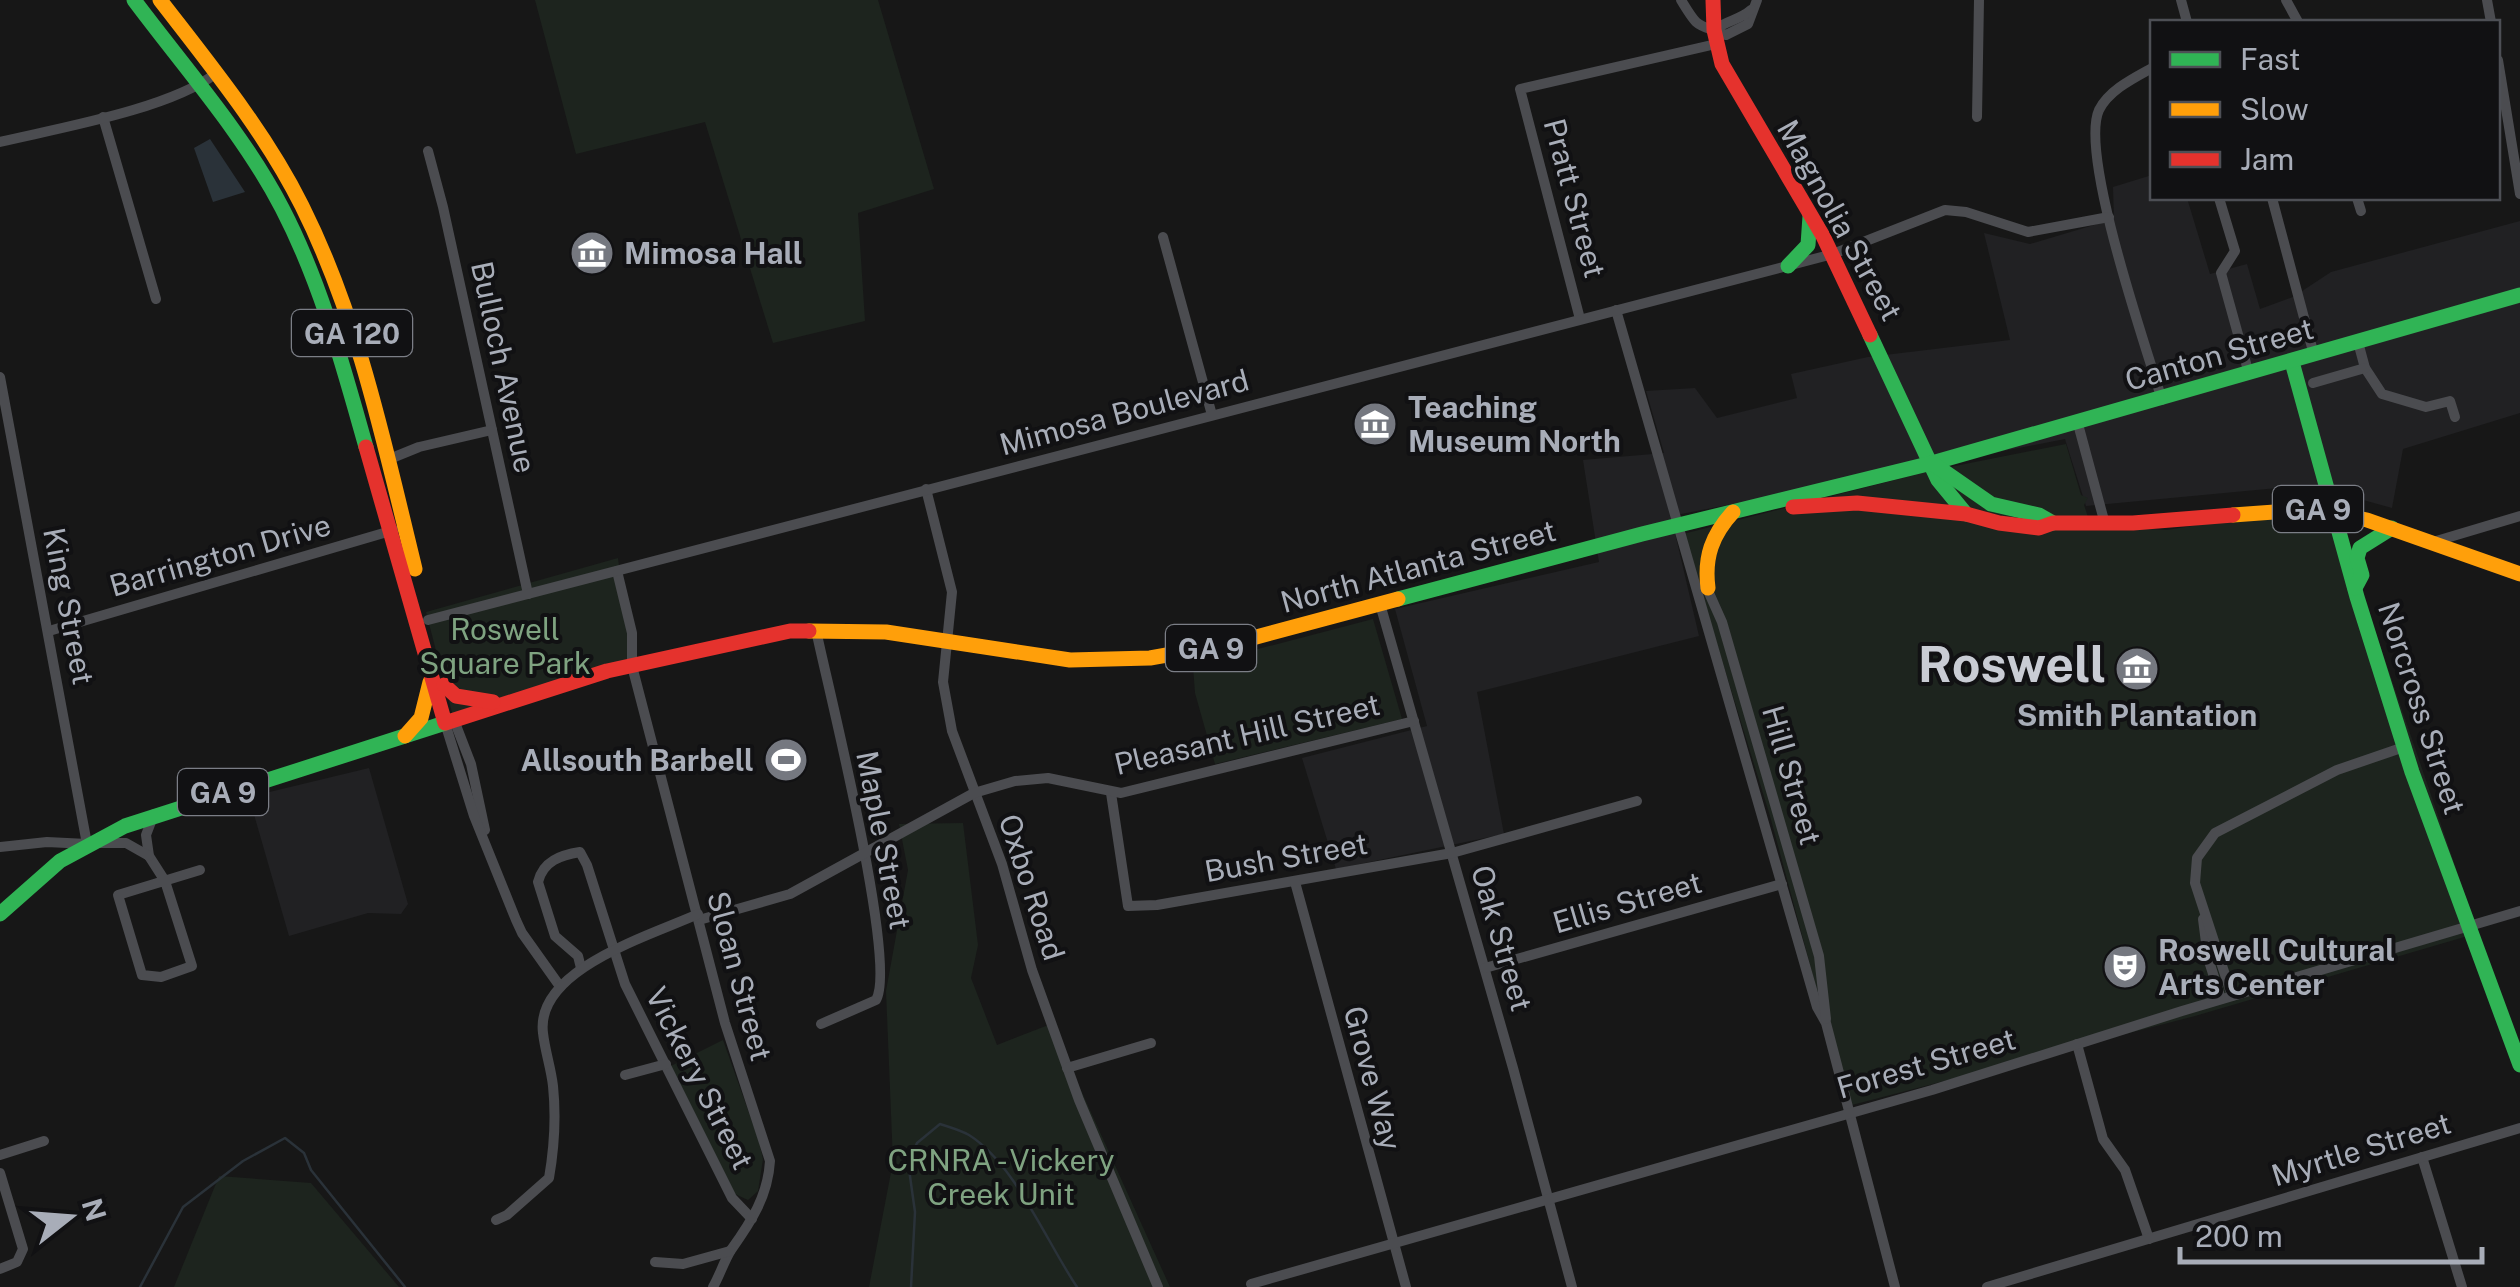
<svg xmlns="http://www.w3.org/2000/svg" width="2520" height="1287" font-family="'Public Sans',sans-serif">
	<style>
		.built { fill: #212123 }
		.green { fill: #1d241e }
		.water { fill: #2a3239 }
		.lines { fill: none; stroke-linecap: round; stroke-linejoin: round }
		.stream { stroke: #2a3239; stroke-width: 2.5 }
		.street { stroke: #4b4c50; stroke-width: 10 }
		.fast { stroke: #30b455; stroke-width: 15 }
		.slow { stroke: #ff9f0a; stroke-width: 15 }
		.jam { stroke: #e5322d; stroke-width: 15 }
		.labels { text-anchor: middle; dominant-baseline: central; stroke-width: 8; stroke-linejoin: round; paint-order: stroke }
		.shield { fill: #111113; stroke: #7b7e86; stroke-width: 2.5 }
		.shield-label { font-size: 28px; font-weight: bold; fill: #a8adb8 }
		.street-label { font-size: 30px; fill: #a8adb8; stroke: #111113 }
		.poi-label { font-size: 30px; font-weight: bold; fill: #a8adb8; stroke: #111113; text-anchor: start }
		.park-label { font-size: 30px; fill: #7fa381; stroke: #111113 }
		.town-label { font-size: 50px; font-weight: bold; fill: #c9ccd4; stroke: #111113 }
	</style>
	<rect width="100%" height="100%" fill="#171717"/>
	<g class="built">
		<polygon points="2152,175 2152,198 2187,198 2210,274 2247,264 2260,309 2293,297 2331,272 2520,221 2520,413 2403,449 2392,508 2309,485 2086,506 2065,439 1671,516 1699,636 1477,692 1504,834 1336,869 1302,758 1427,726 1395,609 1599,562 1583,460 1664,453 1646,391 1695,388 1717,418 1797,398 1791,374 1868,357 2010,340 1984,233 2030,244 2114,219 2113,187"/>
		<polygon points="369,768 408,904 401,914 368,913 289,936 249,797"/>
	</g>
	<g class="green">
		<polygon points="535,0 878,0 934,189 858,213 865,321 773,343 705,122 576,154"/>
		<polygon points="2066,444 2081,495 2088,498 2084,505 2091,526 2167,530 2266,514 2339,525 2478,933 2195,1016 1848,1106 1770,816 1683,534 1930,471"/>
		<polygon points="618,558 632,666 454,720 426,612"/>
		<polygon points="1373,619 1402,719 1215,764 1195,693 1193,666"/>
		<polygon points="963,823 978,945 971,978 997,1045 1051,1024 1170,1287 869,1287 893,1162 886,991 908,870 899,824"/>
		<polygon points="723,1040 759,1141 763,1159 758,1191 748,1200 735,1194 671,1066"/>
		<polygon points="219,1176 311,1183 399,1287 174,1287"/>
	</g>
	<polygon class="water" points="210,139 245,192 213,202 194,148"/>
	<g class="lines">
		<g class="stream">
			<polyline points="140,1287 183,1207 243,1161 285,1138 304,1153 311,1170 405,1287"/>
			<path d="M911,1287l4,-75 -7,-50 9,-19 23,-19c9,3 20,6 29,11 46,29 77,106 108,152"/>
		</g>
		<g class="street">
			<path d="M1681,0c18,30 15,23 45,35l22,-11 9,-24"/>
			<polyline points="2181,0 2187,22"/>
			<polyline points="2286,0 2298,22"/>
			<polyline points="2487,0 2491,22"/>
			<path d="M1714,30c13,-10 26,-10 37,-20"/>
			<polyline points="2498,60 2520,194"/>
			<path d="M2152,68c-18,10 -43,22 -53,42 -20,44 47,237 63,290"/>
			<polyline points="103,117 156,299"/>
			<polyline points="1977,117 1979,0"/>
			<path d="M0,142c59,-14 169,-33 215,-68"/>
			<polyline points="428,151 443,207 528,594"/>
			<polyline points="2219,198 2235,251 2221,273 2249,374"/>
			<polyline points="2272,198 2314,355"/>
			<polyline points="2357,198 2361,211"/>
			<polyline points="1163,237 1212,415"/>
			<polyline points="1616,310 1817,1007 1826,1023 1895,1287"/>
			<polyline points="1580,319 1520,89 1716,44"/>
			<polyline points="2358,342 2365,368 2382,394 2426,407 2450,401 2455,417"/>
			<polyline points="0,377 87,844 47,842 0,847"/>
			<polyline points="2313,383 2365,368"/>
			<polyline points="2078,424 2105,524"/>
			<polyline points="387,460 419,447 492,430"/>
			<polyline points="926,489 952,592 943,682 952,731 1002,864 1032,970 1079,1100 1158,1287"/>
			<polyline points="2433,542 2520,516"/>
			<path d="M617,571l15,62v33l93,357 45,138c-2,35 -19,61 -39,89 -7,11 -11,25 -18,37"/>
			<polyline points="1705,584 1722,622 1819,956 1826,1019"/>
			<polyline points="1380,604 1513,1068 1572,1287"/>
			<polyline points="428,620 1833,254 1945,210 1966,212 2028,232 2109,217"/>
			<path d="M816,630c12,58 82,333 60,370l-55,24"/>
			<polyline points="49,631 394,530"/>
			<polyline points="454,720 471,764 485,830"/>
			<polyline points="445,723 474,816 516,920 522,933 559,985"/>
			<polyline points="1111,793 1128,906 1157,905 1452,853 1637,801"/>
			<polyline points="154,814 146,835 149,856 165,881 192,966 161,977 142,975 118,895 200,870"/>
			<polyline points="99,843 126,843 149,856"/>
			<polyline points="1295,882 1406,1287"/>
			<polyline points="2203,919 2208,958 2221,999"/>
			<polyline points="699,920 790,894 974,793 1015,781 1048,778 1121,793 1414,721"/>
			<path d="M581,968l-3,-12 -23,-20 -17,-54c5,-21 23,-27 42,-30l7,13 38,119 107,214 20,21"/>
			<polyline points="1485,968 1782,884"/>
			<polyline points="2232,996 2195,883 2197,858 2215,833 2337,770 2404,747"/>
			<polyline points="2077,1044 2103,1139 2125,1170 2149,1239"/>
			<polyline points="1067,1068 1151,1043"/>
			<polyline points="625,1075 666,1064"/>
			<polyline points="0,1155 44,1141"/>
			<polyline points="2422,1157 2462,1287"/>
			<polyline points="0,1173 23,1249 17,1262 0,1269"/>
			<path d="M496,1220l11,-5 42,-37c5,-29 7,-63 4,-92 -2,-18 -8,-35 -10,-53 -8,-64 109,-98 155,-119"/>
			<polyline points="655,1262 683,1264 730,1251"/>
			<polyline points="1251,1284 1932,1090 2182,1011 2520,911"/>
			<polyline points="1987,1287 2520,1128"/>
		</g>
		<g class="fast">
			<path d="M134,0c50,67 109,133 148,208 39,75 61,158 84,239"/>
			<polyline points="1788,266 1808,245 1810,216"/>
			<polyline points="1870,335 1938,480 1966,514"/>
			<polyline points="2292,362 2357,597 2412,772 2520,1065"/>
			<polyline points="1932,463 2520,295"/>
			<polyline points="2355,588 2362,575 2357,558 2360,548 2392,528"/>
			<polyline points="1398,599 1642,534 1932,463 1991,504 2039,515 2053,523"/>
			<polyline points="0,914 60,861 125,826 445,723"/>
		</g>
		<g class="slow">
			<path d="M160,0c51,66 105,132 142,206 57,114 83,241 113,363"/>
			<polyline points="2233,515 2314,509 2367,520 2520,574"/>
			<path d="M1708,588c-4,-31 4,-53 25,-76"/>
			<polyline points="809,631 886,632 1070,660 1150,658 1234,643 1398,599"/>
			<polyline points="405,736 421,718 430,682"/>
		</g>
		<g class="jam">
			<polyline points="1713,0 1714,30 1722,64 1823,236 1870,335"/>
			<polyline points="366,447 445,723 607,671 790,631 809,631"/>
			<polyline points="1793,507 1857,503 1966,514 1999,523 2039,528 2053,523 2133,523 2233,515"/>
			<polyline points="444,685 456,696 493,702"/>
		</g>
	</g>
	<defs>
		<symbol id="museum-disc" viewBox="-11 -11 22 22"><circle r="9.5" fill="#757880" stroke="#111113"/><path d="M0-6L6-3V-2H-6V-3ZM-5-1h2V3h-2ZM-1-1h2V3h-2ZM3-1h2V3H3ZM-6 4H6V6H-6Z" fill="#fff"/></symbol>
		<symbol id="stadium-disc" viewBox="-11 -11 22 22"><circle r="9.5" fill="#757880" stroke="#111113"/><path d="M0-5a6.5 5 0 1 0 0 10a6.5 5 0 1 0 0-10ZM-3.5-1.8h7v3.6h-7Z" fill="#fff"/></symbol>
		<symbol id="theatre-disc" viewBox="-11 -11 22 22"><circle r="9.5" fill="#757880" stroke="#111113"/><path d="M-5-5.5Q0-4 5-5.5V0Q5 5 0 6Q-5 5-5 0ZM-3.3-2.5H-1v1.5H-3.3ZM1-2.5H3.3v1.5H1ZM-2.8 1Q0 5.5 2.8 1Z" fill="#fff"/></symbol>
	</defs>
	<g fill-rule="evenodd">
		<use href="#museum-disc" x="567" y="228" width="50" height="50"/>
		<use href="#museum-disc" x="1350" y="399" width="50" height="50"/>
		<use href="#museum-disc" x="2112" y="644" width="50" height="50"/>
		<use href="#stadium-disc" x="761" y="735" width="50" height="50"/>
		<use href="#theatre-disc" x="2100" y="942" width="50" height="50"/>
	</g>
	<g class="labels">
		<g class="shield">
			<rect x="292" y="310" width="120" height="46" rx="8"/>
			<rect x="2273" y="486" width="90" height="46" rx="8"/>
			<rect x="1166" y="625" width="90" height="46" rx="8"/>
			<rect x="178" y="769" width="90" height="46" rx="8"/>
		</g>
		<g class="shield-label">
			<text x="352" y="333">GA 120</text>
			<text x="2318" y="509">GA 9</text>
			<text x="1211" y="648">GA 9</text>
			<text x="223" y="792">GA 9</text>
		</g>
		<g class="street-label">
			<text transform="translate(1575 198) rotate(75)">Pratt Street</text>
			<text transform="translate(1840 220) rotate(61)">Magnolia Street</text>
			<text transform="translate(2219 354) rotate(-16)">Canton Street</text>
			<text transform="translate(504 367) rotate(78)">Bulloch Avenue</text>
			<text transform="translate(1124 412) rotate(-15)">Mimosa Boulevard</text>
			<text transform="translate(220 555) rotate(-16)">Barrington Drive</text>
			<text transform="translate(1418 566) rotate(-15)">North Atlanta Street</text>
			<text transform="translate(69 606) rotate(79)">King Street</text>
			<text transform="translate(2422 708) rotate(72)">Norcross Street</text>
			<text transform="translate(1247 734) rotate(-13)">Pleasant Hill Street</text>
			<text transform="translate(1792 775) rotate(74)">Hill Street</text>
			<text transform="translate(884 840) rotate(79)">Maple Street</text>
			<text transform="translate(1286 857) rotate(-10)">Bush Street</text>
			<text transform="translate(1032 887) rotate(72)">Oxbo Road</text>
			<text transform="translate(1627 902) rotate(-16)">Ellis Street</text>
			<text transform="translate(1502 938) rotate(74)">Oak Street</text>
			<text transform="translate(740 976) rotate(75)">Sloan Street</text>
			<text transform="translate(1926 1063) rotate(-16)">Forest Street</text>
			<text transform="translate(700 1078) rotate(63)">Vickery Street</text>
			<text transform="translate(1373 1078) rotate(75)">Grove Way</text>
			<text transform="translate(2361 1149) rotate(-17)">Myrtle Street</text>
		</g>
		<g class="poi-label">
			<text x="624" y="253">Mimosa Hall</text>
			<text x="1408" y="407">Teaching<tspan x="1408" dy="34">Museum North</tspan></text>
			<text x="2137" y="715" text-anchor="middle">Smith Plantation</text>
			<text x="754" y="760" text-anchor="end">Allsouth Barbell</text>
			<text x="2158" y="950">Roswell Cultural<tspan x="2158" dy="34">Arts Center</tspan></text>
		</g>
		<g class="park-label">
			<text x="505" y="629">Roswell<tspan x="505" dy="34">Square Park</tspan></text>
			<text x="1001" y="1160">CRNRA - Vickery<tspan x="1001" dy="34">Creek Unit</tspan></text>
		</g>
		<g class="town-label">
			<text x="2012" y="663">Roswell</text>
		</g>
	</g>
	<rect x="2150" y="20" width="350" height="180" fill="#111113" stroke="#4d4f55" stroke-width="2.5"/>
	<rect x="2170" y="52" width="50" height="15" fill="#30b455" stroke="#4d4f55" stroke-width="2.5"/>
	<text x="2240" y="70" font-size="30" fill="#a8adb8">Fast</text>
	<rect x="2170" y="102" width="50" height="15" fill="#ff9f0a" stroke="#4d4f55" stroke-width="2.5"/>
	<text x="2240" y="120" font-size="30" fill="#a8adb8">Slow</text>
	<rect x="2170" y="152" width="50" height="15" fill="#e5322d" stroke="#4d4f55" stroke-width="2.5"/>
	<text x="2240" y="170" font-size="30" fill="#a8adb8">Jam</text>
	<g transform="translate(70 1217) rotate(73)" stroke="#111113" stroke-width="8" paint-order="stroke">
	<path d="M0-8L18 38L0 25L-18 38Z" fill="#a8adb8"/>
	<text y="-15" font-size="28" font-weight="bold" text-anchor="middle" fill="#a8adb8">N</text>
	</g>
	<path d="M2180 1247v15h302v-15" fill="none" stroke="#a8adb8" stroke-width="5"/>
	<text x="2195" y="1247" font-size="30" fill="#a8adb8" stroke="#111113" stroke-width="8" paint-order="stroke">200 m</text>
</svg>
